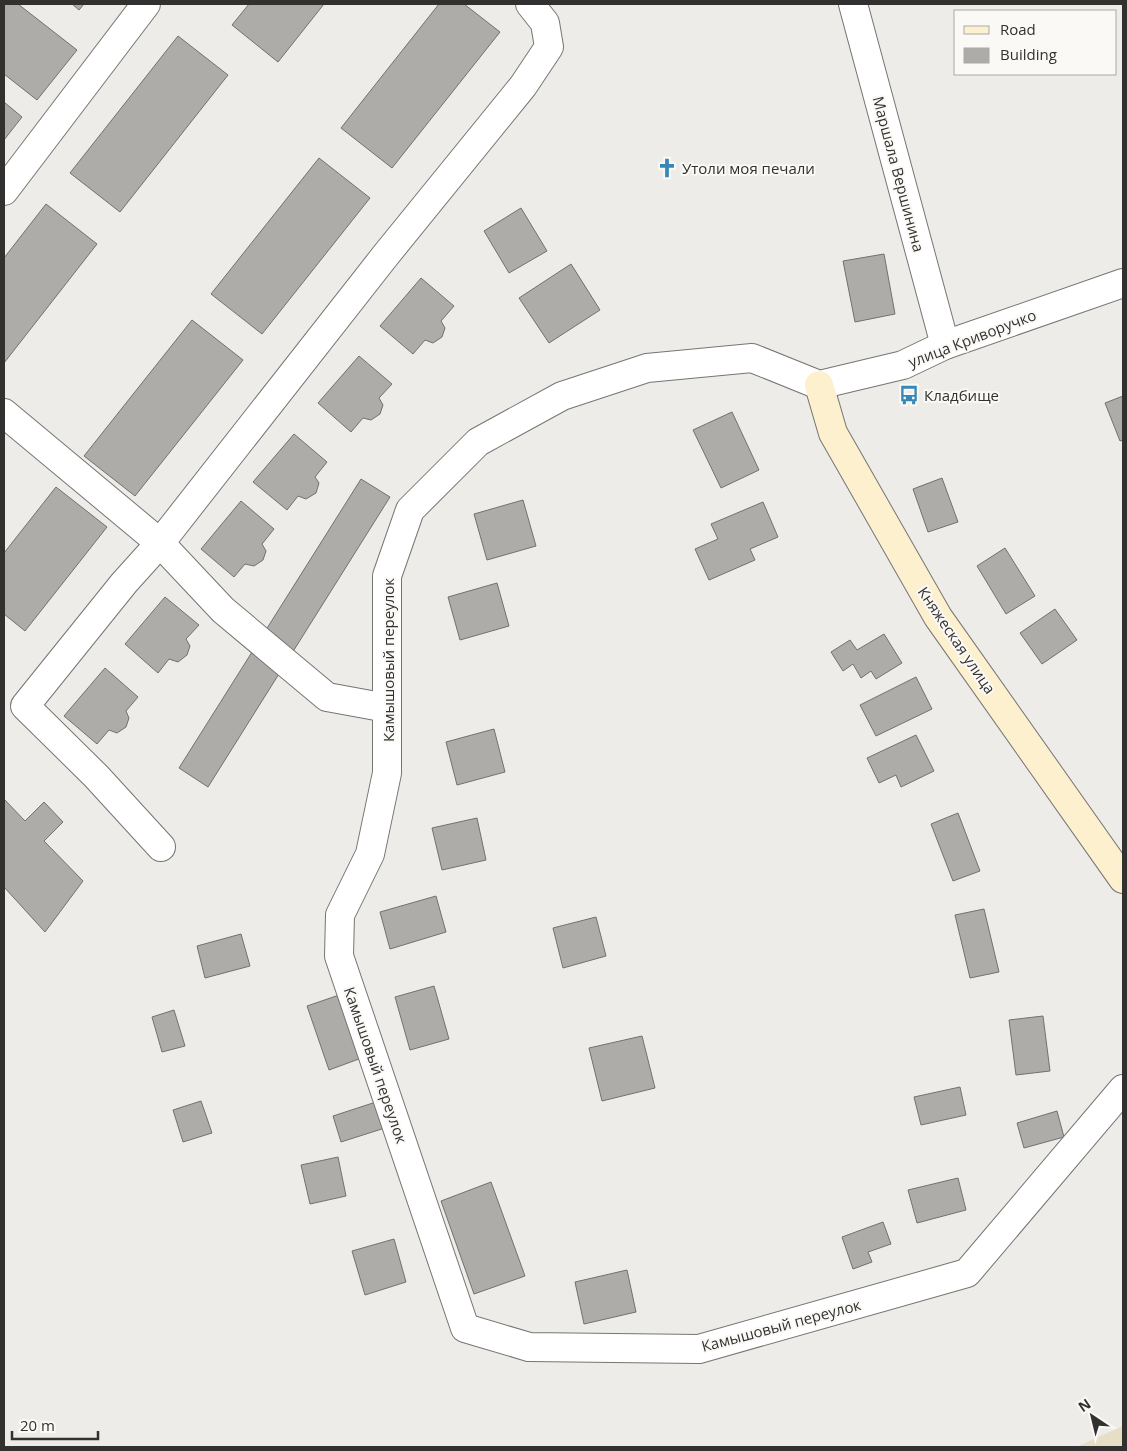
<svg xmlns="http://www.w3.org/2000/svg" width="1127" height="1451" font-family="'Open Sans',sans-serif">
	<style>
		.green { fill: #e7dec6 }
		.building { fill: #adaca9; stroke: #73716f }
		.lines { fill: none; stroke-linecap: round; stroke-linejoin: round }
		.street-casing { stroke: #767572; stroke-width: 30 }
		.secondary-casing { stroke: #767572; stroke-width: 30 }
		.street { stroke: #fff; stroke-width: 28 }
		.secondary { stroke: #fdf0ce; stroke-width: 28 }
		.labels { text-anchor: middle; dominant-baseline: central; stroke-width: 4; stroke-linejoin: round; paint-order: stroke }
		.poi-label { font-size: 15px; fill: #323130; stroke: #fbf9f6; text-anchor: start }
		.street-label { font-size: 15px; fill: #323130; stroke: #fbf9f6 }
	</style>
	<rect width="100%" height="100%" fill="#edece9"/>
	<polygon class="green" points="1123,1426 1123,1447 1076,1447"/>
	<g class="building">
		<polygon points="4,4 18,4 77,50 37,100 4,74"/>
		<polygon points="72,4 84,4 79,10"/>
		<polygon points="249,4 324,4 278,62 232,25"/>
		<polygon points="439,4 464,4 500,32 392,168 341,128"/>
		<polygon points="178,36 228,75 120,212 70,173"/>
		<polygon points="4,102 22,117 4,140"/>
		<polygon points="319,158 370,198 262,334 211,294"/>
		<polygon points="46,204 97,244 4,363 4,258"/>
		<polygon points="521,208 547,251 509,273 484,231"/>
		<polygon points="884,254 895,314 855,322 843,261"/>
		<polygon points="571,264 600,310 549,343 519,298"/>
		<polygon points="421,278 454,306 441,321 445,328 442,337 433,343 425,340 413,354 380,326"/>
		<polygon points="192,320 243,360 135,496 84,456"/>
		<polygon points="359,356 392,384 379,398 383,405 380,414 371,420 363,418 351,432 318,403"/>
		<polygon points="1123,396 1123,440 1120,441 1105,403"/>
		<polygon points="732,412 759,470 721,488 693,430"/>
		<polygon points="294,434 327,462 315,477 319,483 316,493 306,499 298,496 287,510 253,482"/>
		<polygon points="942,478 958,522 928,532 913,489"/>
		<polygon points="361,479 390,497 208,787 179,768"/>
		<polygon points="56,487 107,527 25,631 4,614 4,553"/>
		<polygon points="523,500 536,546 487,560 474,514"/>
		<polygon points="241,501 274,529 262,544 266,551 263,560 254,566 245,564 234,577 201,549"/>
		<polygon points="763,502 778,537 750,549 755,560 709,580 695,549 718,539 711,524"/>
		<polygon points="1005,548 1035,596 1006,614 977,566"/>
		<polygon points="497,583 509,626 460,640 448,597"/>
		<polygon points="165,597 199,625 186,639 190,646 187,655 178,662 169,659 158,673 125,644"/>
		<polygon points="1055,609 1077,640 1042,664 1020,633"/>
		<polygon points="884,634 902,663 876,679 871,671 861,678 853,664 843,671 831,652 850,640 857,650"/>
		<polygon points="105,668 138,697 126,711 129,718 126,727 117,733 109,730 97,744 64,716"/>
		<polygon points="916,677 932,709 876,736 860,705"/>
		<polygon points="494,729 505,772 457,785 446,742"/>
		<polygon points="916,735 934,771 901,787 896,775 879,783 867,758"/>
		<polygon points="4,799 25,821 44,802 63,822 44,841 83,881 45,932 4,887"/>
		<polygon points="958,813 980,871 953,881 931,824"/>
		<polygon points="477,818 486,860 442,870 432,828"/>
		<polygon points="436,896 446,932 390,949 380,912"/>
		<polygon points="984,909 999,972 970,978 955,915"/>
		<polygon points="596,917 606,956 563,968 553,928"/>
		<polygon points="241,934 250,966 205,978 197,946"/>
		<polygon points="434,986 449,1039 410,1050 395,997"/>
		<polygon points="345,993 367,1056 329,1070 307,1006"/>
		<polygon points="174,1010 185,1046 162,1052 152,1017"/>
		<polygon points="1043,1016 1050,1071 1016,1075 1009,1020"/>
		<polygon points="642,1036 655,1088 602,1101 589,1048"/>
		<polygon points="960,1087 966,1115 921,1125 914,1097"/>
		<polygon points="201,1101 212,1133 183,1142 173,1110"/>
		<polygon points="379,1101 388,1127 341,1142 333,1116"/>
		<polygon points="1057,1111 1064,1137 1024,1148 1017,1123"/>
		<polygon points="338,1157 346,1196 310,1204 301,1165"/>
		<polygon points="958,1178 966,1210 917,1223 908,1190"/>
		<polygon points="491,1182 525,1276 474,1294 441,1201"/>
		<polygon points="883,1222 891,1244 868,1252 872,1262 853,1269 842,1237"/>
		<polygon points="394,1239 406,1282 365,1295 352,1251"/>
		<polygon points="627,1270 636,1312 584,1324 575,1282"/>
	</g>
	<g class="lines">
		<defs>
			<g id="street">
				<polyline points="853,4 945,345"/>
				<polyline points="4,191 146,4"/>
				<polyline points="1123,283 945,345 903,365 819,385 752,358 647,368 562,396 478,442 410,510 387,576 387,773 370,854 340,915 339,956 465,1328 529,1347 699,1349 967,1273 1123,1089"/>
				<polyline points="4,413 160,543 223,610 327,697 387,708"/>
				<polyline points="161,847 96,776 25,706 124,583 160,543 385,256 523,86 549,47 545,23 530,4"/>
			</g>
			<polyline id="secondary" points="819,385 833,433 938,617 1123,879"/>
		</defs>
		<use href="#street" class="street-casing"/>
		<use href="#secondary" class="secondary-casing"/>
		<use href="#street" class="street"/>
		<use href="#secondary" class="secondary"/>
	</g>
	<defs>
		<symbol id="church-bare" viewBox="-9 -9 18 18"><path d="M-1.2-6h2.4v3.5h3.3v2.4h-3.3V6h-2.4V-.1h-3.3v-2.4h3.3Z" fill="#3588b8" stroke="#fbf9f6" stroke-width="2.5" paint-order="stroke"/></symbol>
		<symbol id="bus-bare" viewBox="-9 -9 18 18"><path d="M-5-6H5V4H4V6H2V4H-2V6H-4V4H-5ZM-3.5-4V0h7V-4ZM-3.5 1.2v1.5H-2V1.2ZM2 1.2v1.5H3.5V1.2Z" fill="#3588b8" stroke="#fbf9f6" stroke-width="2.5" paint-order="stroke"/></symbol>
	</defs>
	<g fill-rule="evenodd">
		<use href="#church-bare" x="653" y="154" width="28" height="28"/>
		<use href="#bus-bare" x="895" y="381" width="28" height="28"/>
	</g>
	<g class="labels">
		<g class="poi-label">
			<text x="682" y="168">Утоли моя печали</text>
			<text x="924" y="395">Кладбище</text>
		</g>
		<g class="street-label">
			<text transform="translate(899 174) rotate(75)">Маршала Вершинина</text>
			<text transform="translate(972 338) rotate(-21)">улица Криворучко</text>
			<text transform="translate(957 640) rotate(56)">Княжеская улица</text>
			<text transform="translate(388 660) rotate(-90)">Камышовый переулок</text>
			<text transform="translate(376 1065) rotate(71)">Камышовый переулок</text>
			<text transform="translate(781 1325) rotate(-15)">Камышовый переулок</text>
		</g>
	</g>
	<rect width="1127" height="1451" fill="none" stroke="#323130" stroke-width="10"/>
	<rect x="954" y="10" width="162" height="65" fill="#fbf9f6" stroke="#aba9a7"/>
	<rect x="964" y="26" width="25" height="8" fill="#fdf0ce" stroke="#aba9a7"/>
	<text x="1000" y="35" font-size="15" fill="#323130">Road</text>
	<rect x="964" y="48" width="25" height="15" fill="#adaca9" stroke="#aba9a7"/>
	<text x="1000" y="60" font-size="15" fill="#323130">Building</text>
	<g transform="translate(1092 1416) rotate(325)" stroke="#fbf9f6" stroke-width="4" paint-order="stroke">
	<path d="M0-4L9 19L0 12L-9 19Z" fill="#323130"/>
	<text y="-8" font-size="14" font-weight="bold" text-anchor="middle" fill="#323130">N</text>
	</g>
	<path d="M12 1431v8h86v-8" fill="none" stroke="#323130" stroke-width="2.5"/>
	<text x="20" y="1431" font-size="15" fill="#323130" stroke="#fbf9f6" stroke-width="4" paint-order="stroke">20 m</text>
</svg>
